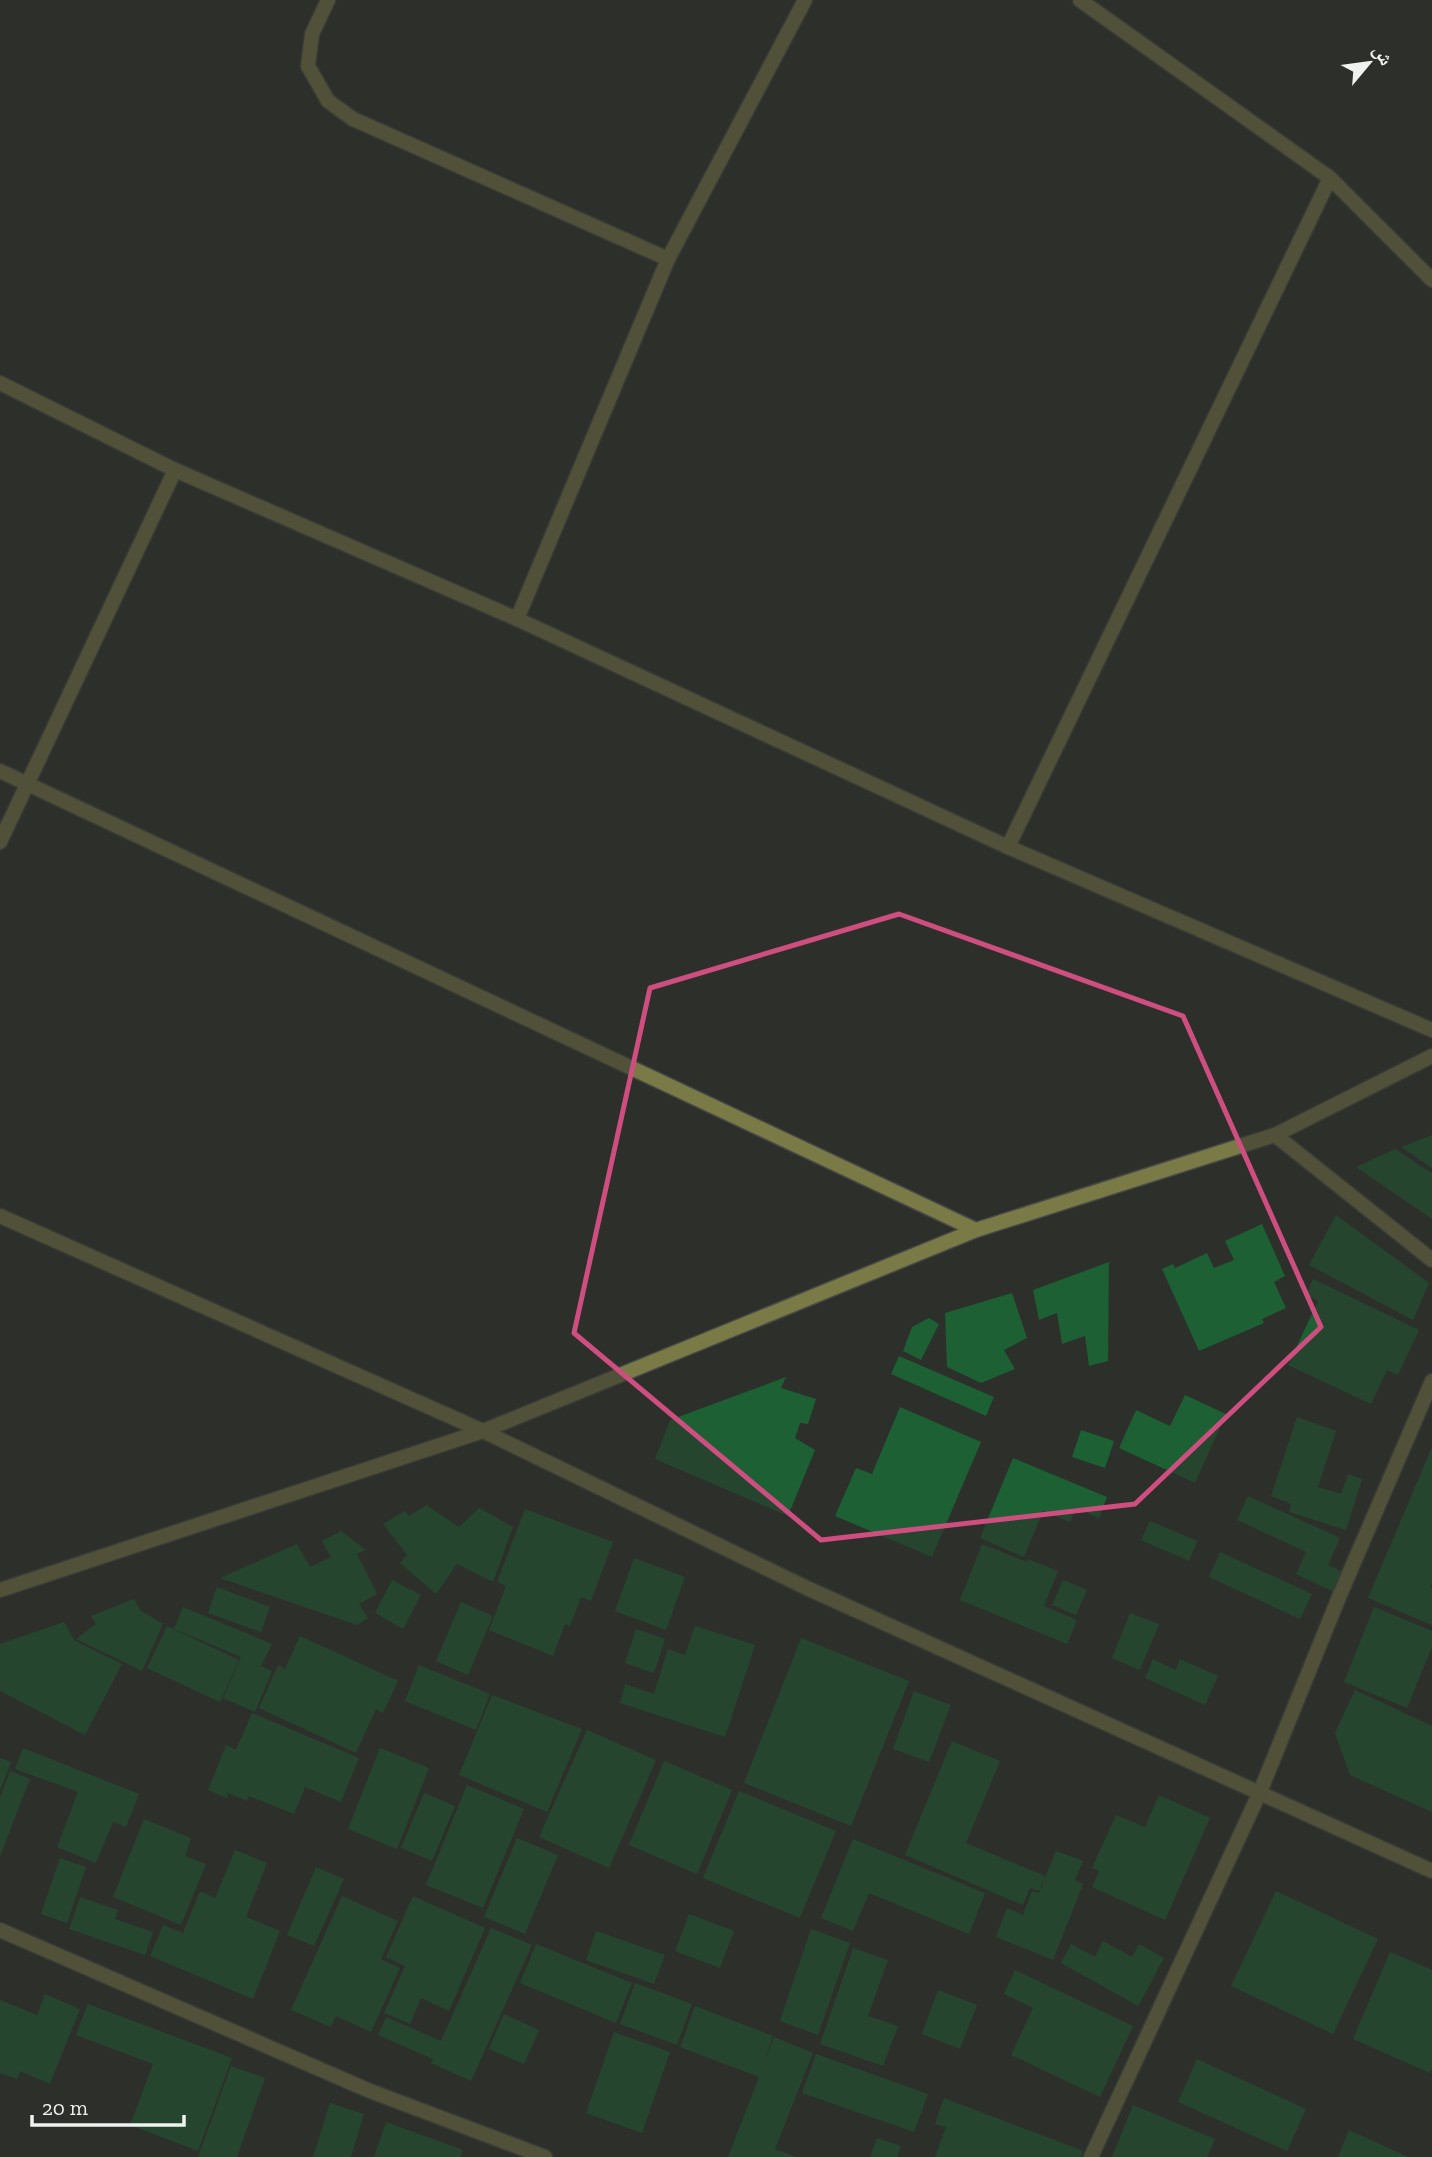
<svg xmlns="http://www.w3.org/2000/svg" width="1432" height="2157" font-family="'Zilla Slab','Noto Naskh Arabic',serif">
	<style>
		.building { fill: #1c6033 }
		.lines { fill: none; stroke-linecap: round; stroke-linejoin: round }
		.minor-casing { stroke: #484a46; stroke-width: 17 }
		.minor { stroke: #7a7a47; stroke-width: 14 }
		.marked { fill: none; stroke: #ce4e80; stroke-width: 5; stroke-linejoin: round }
	</style>
	<rect width="100%" height="100%" fill="#2d2f2b"/>
	<g class="building">
		<polygon points="1432,1135 1432,1168 1401,1147"/>
		<polygon points="1395,1149 1432,1173 1432,1219 1356,1167"/>
		<polygon points="1336,1215 1429,1283 1413,1320 1309,1265"/>
		<polygon points="1262,1224 1285,1276 1274,1282 1286,1308 1262,1319 1264,1323 1199,1351 1162,1269 1173,1264 1175,1268 1207,1253 1214,1268 1234,1260 1225,1241"/>
		<polygon points="1109,1262 1108,1361 1089,1366 1085,1336 1062,1344 1057,1313 1039,1320 1033,1290"/>
		<polygon points="1313,1279 1419,1330 1398,1375 1387,1370 1371,1404 1288,1365 1318,1301 1306,1295"/>
		<polygon points="1012,1293 1027,1338 1004,1350 1015,1369 981,1383 947,1367 945,1313"/>
		<polygon points="929,1318 939,1324 921,1360 903,1351 912,1327"/>
		<polygon points="899,1356 994,1397 986,1416 891,1374"/>
		<polygon points="786,1377 781,1388 816,1399 808,1424 800,1423 795,1438 815,1450 788,1516 655,1459 670,1420"/>
		<polygon points="1185,1395 1226,1414 1195,1483 1119,1448 1136,1410 1170,1426"/>
		<polygon points="900,1407 981,1442 932,1557 835,1516 856,1468 872,1474"/>
		<polygon points="1297,1417 1336,1431 1318,1487 1341,1494 1348,1474 1362,1479 1346,1530 1289,1512 1291,1504 1271,1496"/>
		<polygon points="1081,1430 1114,1441 1105,1468 1072,1457"/>
		<polygon points="1432,1447 1432,1583 1430,1587 1432,1588 1432,1625 1368,1598"/>
		<polygon points="1013,1458 1107,1497 1099,1518 1076,1508 1070,1522 1043,1511 1024,1557 980,1538"/>
		<polygon points="1248,1496 1340,1538 1328,1565 1345,1573 1336,1593 1296,1574 1306,1552 1237,1520"/>
		<polygon points="427,1505 459,1527 479,1508 513,1527 493,1582 457,1564 436,1594 400,1563 407,1555 383,1524 405,1511 409,1516"/>
		<polygon points="525,1509 613,1542 591,1601 581,1597 570,1626 565,1624 553,1656 489,1630 506,1586 497,1582"/>
		<polygon points="1150,1521 1197,1541 1189,1561 1141,1540"/>
		<polygon points="341,1531 366,1550 357,1554 377,1594 359,1604 368,1618 357,1625 220,1578 297,1544 310,1567 331,1557 322,1541"/>
		<polygon points="982,1544 1027,1562 1028,1559 1058,1571 1044,1606 1077,1620 1067,1644 960,1600"/>
		<polygon points="1220,1552 1312,1594 1300,1619 1209,1577"/>
		<polygon points="634,1558 685,1577 666,1630 615,1611"/>
		<polygon points="392,1580 421,1595 403,1629 375,1613"/>
		<polygon points="1063,1580 1087,1590 1076,1615 1052,1605"/>
		<polygon points="217,1587 270,1607 261,1632 208,1613"/>
		<polygon points="134,1599 140,1610 163,1624 142,1671 76,1639 96,1624 91,1616"/>
		<polygon points="461,1602 493,1616 468,1675 436,1661"/>
		<polygon points="183,1607 272,1644 261,1666 272,1671 255,1712 223,1698 241,1657 174,1629"/>
		<polygon points="1374,1607 1432,1631 1432,1647 1407,1708 1344,1682"/>
		<polygon points="1130,1613 1159,1624 1140,1670 1112,1658"/>
		<polygon points="64,1622 75,1641 122,1664 85,1735 0,1691 0,1644"/>
		<polygon points="167,1626 239,1660 220,1702 147,1668"/>
		<polygon points="695,1626 755,1645 725,1737 620,1703 625,1684 654,1694 668,1649 685,1655"/>
		<polygon points="636,1629 665,1639 654,1673 625,1663"/>
		<polygon points="300,1636 398,1681 383,1713 376,1709 356,1753 259,1708 278,1665 285,1669"/>
		<polygon points="801,1638 909,1681 851,1826 744,1783"/>
		<polygon points="1153,1659 1176,1670 1180,1659 1218,1676 1205,1705 1145,1678"/>
		<polygon points="419,1665 490,1694 476,1730 405,1701"/>
		<polygon points="1355,1690 1432,1726 1432,1812 1350,1775 1335,1733"/>
		<polygon points="914,1691 951,1705 929,1762 893,1749"/>
		<polygon points="492,1695 582,1729 547,1812 459,1775"/>
		<polygon points="252,1713 359,1758 341,1802 305,1787 294,1814 249,1796 247,1801 228,1793 227,1798 208,1790 226,1745 236,1750"/>
		<polygon points="587,1730 656,1760 609,1868 539,1837"/>
		<polygon points="952,1741 1000,1761 966,1843 1045,1876 1039,1891 1030,1888 1023,1905 905,1855"/>
		<polygon points="23,1748 139,1794 126,1827 113,1822 96,1863 57,1847 78,1792 15,1769"/>
		<polygon points="380,1748 429,1768 397,1849 348,1829"/>
		<polygon points="0,1758 11,1762 0,1791"/>
		<polygon points="664,1761 732,1790 697,1874 629,1845"/>
		<polygon points="10,1771 30,1779 0,1856 0,1797"/>
		<polygon points="467,1785 524,1809 483,1908 426,1885"/>
		<polygon points="739,1791 836,1831 800,1918 703,1878"/>
		<polygon points="424,1793 455,1806 432,1861 401,1848"/>
		<polygon points="1159,1795 1210,1818 1165,1920 1092,1887 1099,1871 1092,1868 1116,1815 1145,1827"/>
		<polygon points="144,1819 191,1838 185,1856 206,1864 181,1925 113,1897"/>
		<polygon points="517,1838 558,1855 525,1934 484,1917"/>
		<polygon points="853,1839 985,1893 969,1934 869,1893 853,1931 821,1918"/>
		<polygon points="235,1850 267,1863 246,1917 280,1931 253,1999 150,1956 163,1925 183,1933 200,1891 215,1898"/>
		<polygon points="1056,1851 1083,1861 1075,1880 1083,1884 1053,1960 996,1937 1007,1908 1023,1915 1032,1891 1039,1893"/>
		<polygon points="60,1858 86,1867 67,1923 41,1914"/>
		<polygon points="316,1867 344,1879 314,1946 287,1935"/>
		<polygon points="1276,1891 1378,1939 1333,2034 1231,1986"/>
		<polygon points="342,1896 398,1921 381,1959 400,1968 371,2032 336,2016 331,2027 291,2010"/>
		<polygon points="413,1896 485,1928 449,2011 421,1998 410,2024 384,2013 405,1966 386,1957"/>
		<polygon points="80,1897 118,1910 115,1919 153,1932 145,1955 69,1929"/>
		<polygon points="689,1914 734,1931 720,1968 675,1951"/>
		<polygon points="491,1928 532,1945 471,2081 431,2063 433,2059 378,2035 386,2017 441,2041"/>
		<polygon points="811,1929 850,1943 818,2035 780,2021"/>
		<polygon points="596,1931 665,1955 654,1984 586,1960"/>
		<polygon points="1103,1941 1132,1957 1139,1944 1164,1958 1138,2006 1061,1963 1071,1944 1095,1957"/>
		<polygon points="536,1944 632,1983 616,2023 520,1983"/>
		<polygon points="853,1948 888,1960 868,2016 898,2026 883,2066 820,2044"/>
		<polygon points="1390,1952 1432,1970 1432,2069 1430,2073 1353,2039"/>
		<polygon points="1015,1970 1133,2026 1100,2097 1011,2055 1033,2008 1004,1994"/>
		<polygon points="635,1983 692,2004 677,2045 620,2024"/>
		<polygon points="938,1990 977,2005 960,2049 922,2034"/>
		<polygon points="45,1994 80,2009 50,2084 20,2071 17,2079 0,2073 0,2000 37,2015"/>
		<polygon points="88,2004 232,2058 198,2151 130,2125 153,2064 76,2035"/>
		<polygon points="695,2006 773,2036 763,2065 774,2037 813,2053 775,2149 796,2157 728,2157 759,2077 680,2047"/>
		<polygon points="504,2014 539,2030 524,2064 489,2049"/>
		<polygon points="614,2032 670,2052 642,2133 586,2113"/>
		<polygon points="816,2054 928,2094 914,2132 802,2093"/>
		<polygon points="1197,2059 1306,2109 1287,2151 1178,2102"/>
		<polygon points="231,2066 265,2078 237,2157 198,2157"/>
		<polygon points="944,2098 1083,2151 1081,2157 935,2157 946,2127 935,2124"/>
		<polygon points="330,2103 364,2114 351,2157 313,2157"/>
		<polygon points="1133,2105 1215,2139 1207,2157 1112,2157"/>
		<polygon points="386,2122 463,2150 460,2157 374,2157"/>
		<polygon points="1349,2130 1408,2157 1338,2157"/>
		<polygon points="877,2138 901,2146 897,2157 870,2157"/>
	</g>
	<g class="lines">
		<defs>
			<g id="minor">
				<polyline points="328,0 312,34 308,66 328,101 353,119 668,259"/>
				<polyline points="1080,0 1330,178 1432,280"/>
				<polyline points="0,383 175,470 517,619 1008,847 1432,1030"/>
				<polyline points="517,619 668,259 805,0"/>
				<polyline points="0,771 976,1230"/>
				<polyline points="0,842 175,470"/>
				<polyline points="1008,847 1330,178"/>
				<polyline points="1275,1135 1432,1260"/>
				<polyline points="0,1216 483,1431 809,1589 1432,1871"/>
				<polyline points="0,1590 483,1431 976,1230 1275,1135 1432,1056"/>
				<polyline points="0,1930 370,2091 545,2157"/>
				<polyline points="1091,2157 1260,1792 1339,1597 1432,1381"/>
			</g>
		</defs>
		<use href="#minor" class="minor-casing"/>
		<use href="#minor" class="minor"/>
	</g>
	<path d="M0 0H1432V2157H0ZM899,914l284,102 138,311 -186,177 -314,36 -247,-207 76,-345z" fill="#2d2f2b" fill-opacity=".55" fill-rule="evenodd"/>
	<path class="marked" d="M899,914l284,102 138,311 -186,177 -314,36 -247,-207 76,-345z"/>
	<g transform="translate(1369 63) rotate(61)" stroke="#2d2f2b" stroke-width="5" paint-order="stroke">
	<path d="M0-5L12 26L0 18L-12 26Z" fill="#f0f2ef"/>
	<text y="-10" font-size="19" font-weight="bold" text-anchor="middle" fill="#f0f2ef">ش</text>
	</g>
	<path d="M32 2115v10h152v-10" fill="none" stroke="#f0f2ef" stroke-width="3.5"/>
	<text x="42" y="2115" font-size="21" fill="#f0f2ef" stroke="#2d2f2b" stroke-width="5" paint-order="stroke">20 m</text>
</svg>
